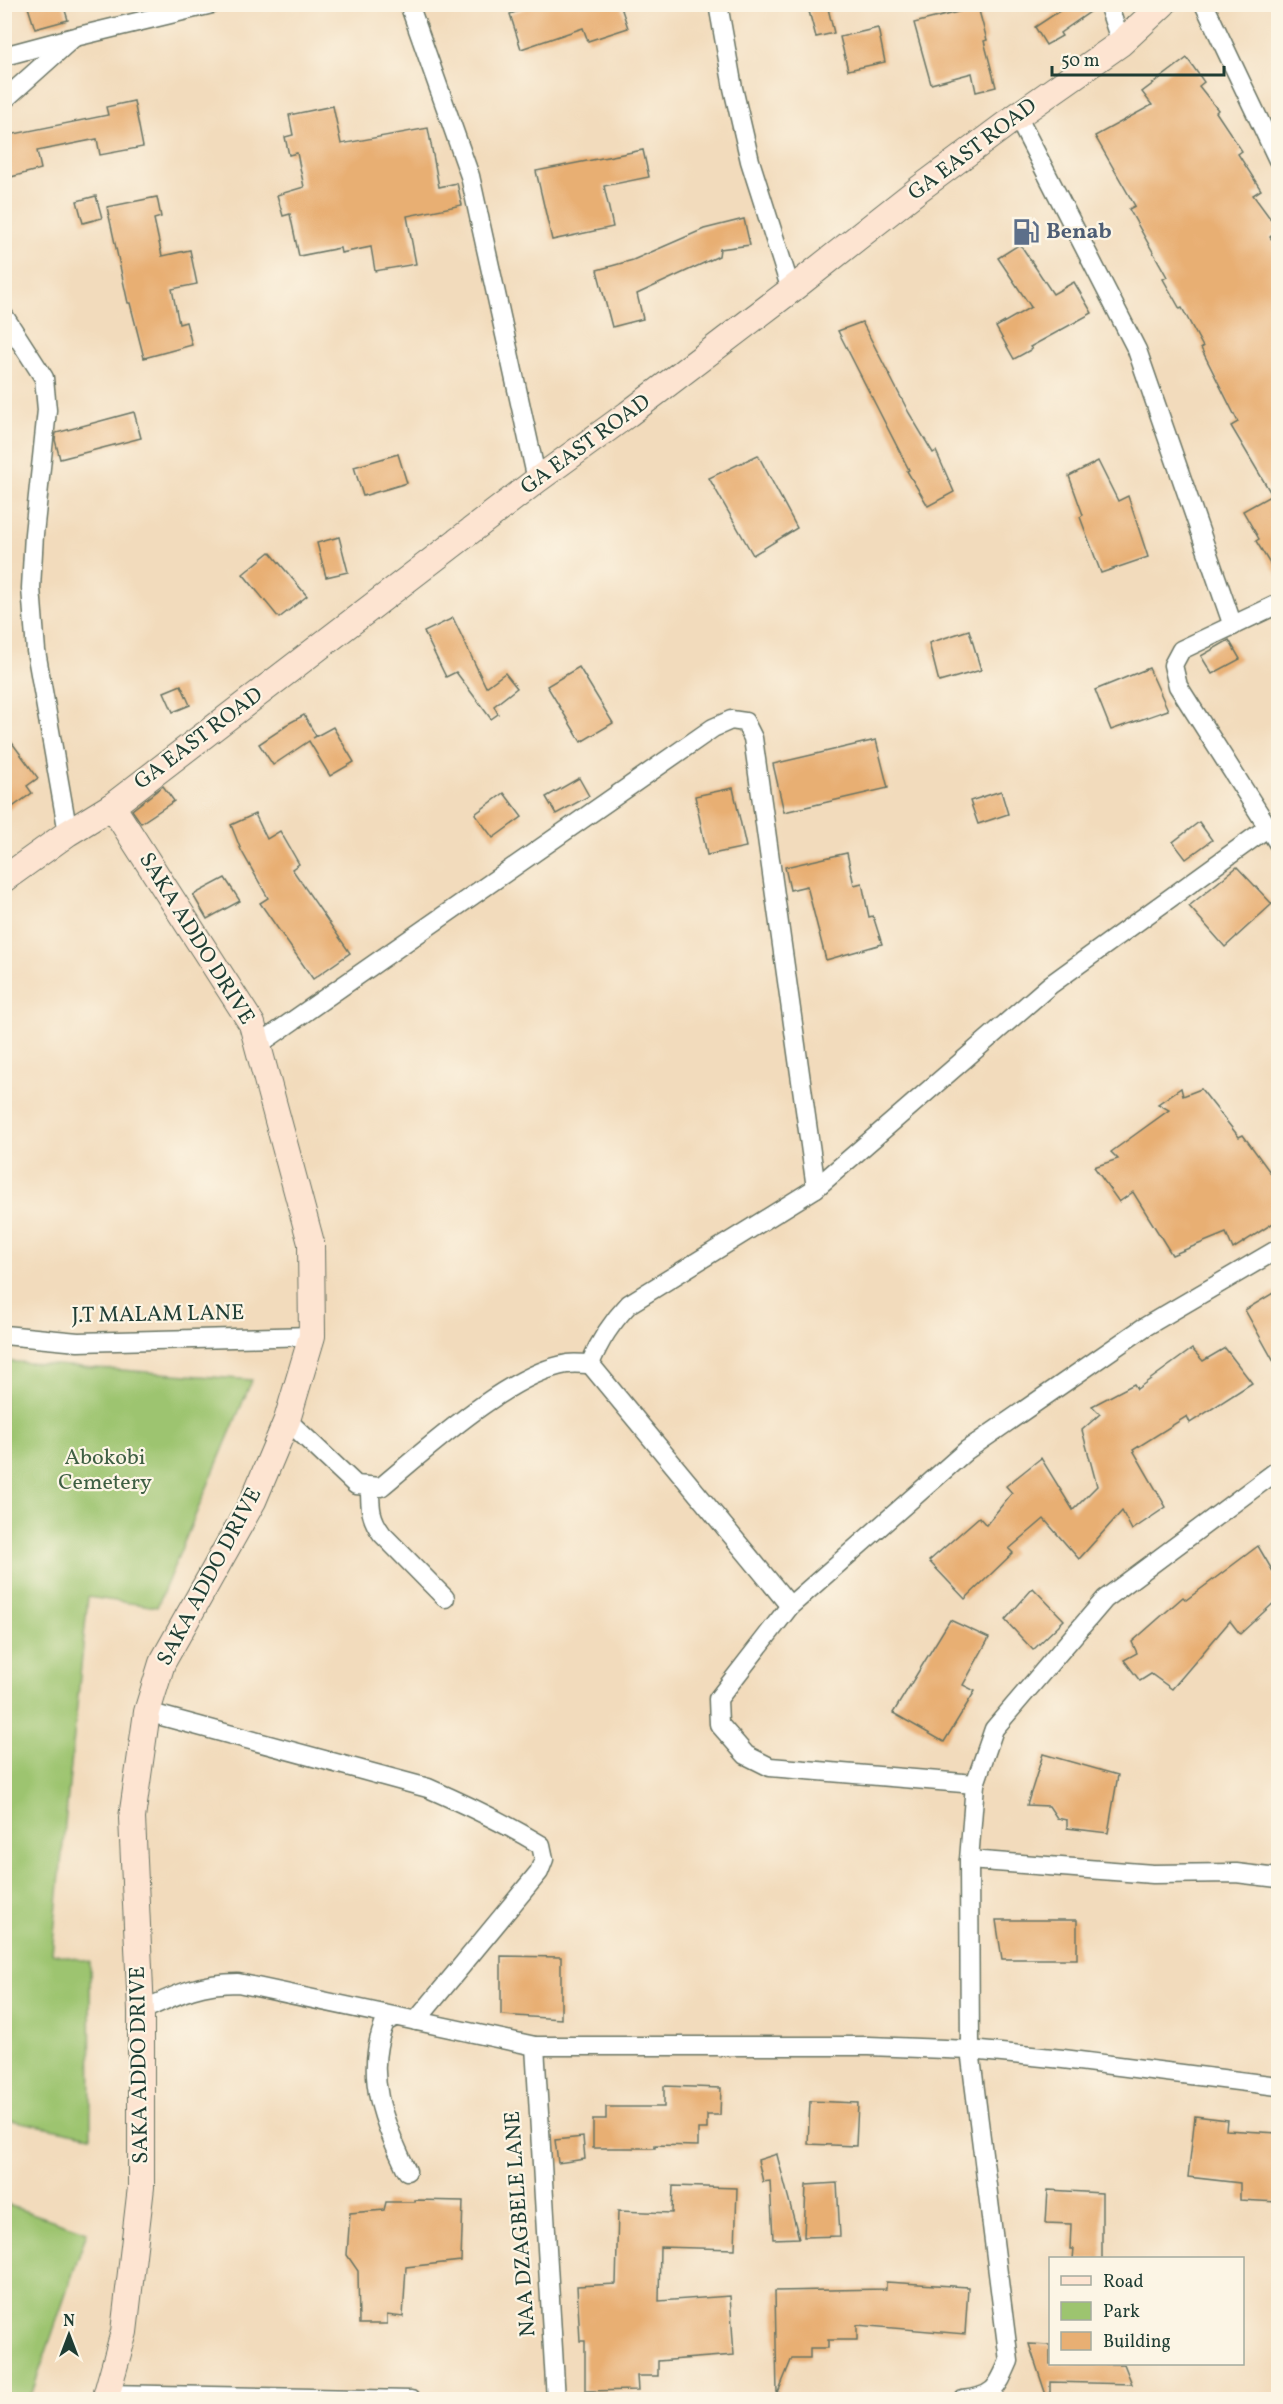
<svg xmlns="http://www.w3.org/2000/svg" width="1283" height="2404" font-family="Vollkorn,serif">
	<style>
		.green { fill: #9dc46f; stroke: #5e8052; stroke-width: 1.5 }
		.building { fill: #e8af73 }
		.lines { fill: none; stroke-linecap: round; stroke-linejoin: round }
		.street-casing { stroke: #697464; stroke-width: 21 }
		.secondary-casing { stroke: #697464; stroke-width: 28 }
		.street { stroke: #fff; stroke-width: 18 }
		.secondary { stroke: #fde4d1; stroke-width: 26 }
		.labels { text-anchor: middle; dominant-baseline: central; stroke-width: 4.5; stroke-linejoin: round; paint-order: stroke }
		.street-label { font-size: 22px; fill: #1f3d34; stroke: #fcf5e5 }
		.service-label { font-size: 22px; font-weight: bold; fill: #4e5e75; stroke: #fcf5e5; text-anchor: start }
		.park-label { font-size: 22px; fill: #3e5f43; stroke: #fcf5e5 }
	</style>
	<rect width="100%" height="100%" fill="#fcf5e5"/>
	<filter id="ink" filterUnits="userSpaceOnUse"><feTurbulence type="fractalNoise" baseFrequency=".0167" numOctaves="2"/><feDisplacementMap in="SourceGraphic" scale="12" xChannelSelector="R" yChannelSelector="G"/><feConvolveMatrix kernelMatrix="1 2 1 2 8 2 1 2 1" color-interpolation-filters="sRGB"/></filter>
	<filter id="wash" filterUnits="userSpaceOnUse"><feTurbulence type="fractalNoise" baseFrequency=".008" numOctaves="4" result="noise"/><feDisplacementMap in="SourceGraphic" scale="24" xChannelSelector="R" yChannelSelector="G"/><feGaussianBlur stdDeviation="1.35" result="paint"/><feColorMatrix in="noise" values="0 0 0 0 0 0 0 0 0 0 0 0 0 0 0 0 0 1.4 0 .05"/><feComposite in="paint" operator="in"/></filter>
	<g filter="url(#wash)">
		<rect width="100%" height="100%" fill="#f2dbbc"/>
		<g class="green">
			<polygon points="4,1361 252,1380 157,1607 88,1597 52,1953 90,1962 91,2136 5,2119"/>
			<polygon points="5,2204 87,2232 30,2399 5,2399"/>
		</g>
		<g id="blocks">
			<g class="building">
				<polygon points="27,4 63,4 68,20 35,29"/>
				<polygon points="538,4 620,4 628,28 588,41 583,28 521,49 510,14"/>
				<polygon points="807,4 827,4 834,33 816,37"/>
				<polygon points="1070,4 1097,4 1097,7 1060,33 1062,36 1046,45 1035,27"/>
				<polygon points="978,7 987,40 984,41 996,87 976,92 972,73 931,84 914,23"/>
				<polygon points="878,28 885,62 848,70 840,37"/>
				<polygon points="1187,58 1204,82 1199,86 1218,110 1216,112 1242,151 1238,154 1261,190 1253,195 1278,229 1270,237 1278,248 1278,577 1256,541 1259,539 1243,511 1272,495 1231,426 1238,422 1201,348 1203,347 1182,308 1180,309 1163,279 1167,277 1129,209 1135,206 1095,136 1152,105 1142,92"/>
				<polygon points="134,101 143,147 100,155 97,139 37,151 41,169 11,177 4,150 4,136 108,115 106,107"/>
				<polygon points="333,106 341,144 428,128 439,187 457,183 462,205 407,216 416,264 375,271 371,247 341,253 340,248 299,256 290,214 283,216 277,195 304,187 297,153 289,155 285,137 293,135 289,115"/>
				<polygon points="643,150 649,177 604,186 613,227 552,240 536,171"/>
				<polygon points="96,196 102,218 83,223 77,201"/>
				<polygon points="157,197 161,217 154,219 162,256 190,250 197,284 172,289 179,324 186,322 192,345 144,358 130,303 128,303 107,207"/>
				<polygon points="744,219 750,245 720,249 719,256 637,294 643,319 612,327 597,270 633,260 704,229"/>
				<polygon points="1020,244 1053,294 1074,282 1092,313 1030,347 1032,349 1014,359 996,327 1031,307 998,258"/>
				<polygon points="862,322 909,413 933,453 936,451 954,492 928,506 907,471 909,470 838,331"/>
				<polygon points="134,412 141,438 60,459 55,440 56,433"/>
				<polygon points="398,454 407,483 363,496 354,467"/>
				<polygon points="758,455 797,528 753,555 709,478"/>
				<polygon points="1098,461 1118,501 1128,496 1148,557 1101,573 1080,517 1083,515 1069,476"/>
				<polygon points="339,537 348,572 326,577 317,543"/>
				<polygon points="270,552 307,596 279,618 243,574"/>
				<polygon points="453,618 486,687 505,673 517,688 494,706 498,714 491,719 456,672 446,677 424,632"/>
				<polygon points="969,630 981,670 939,682 929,643"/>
				<polygon points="1229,640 1240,659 1212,674 1201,656"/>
				<polygon points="579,667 613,723 581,742 547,686"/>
				<polygon points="1149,668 1168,710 1111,730 1095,690"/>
				<polygon points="181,685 190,705 173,712 164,692"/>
				<polygon points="304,715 316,736 313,738 333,727 354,762 330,776 309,741 273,765 259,744 285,727 284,726"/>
				<polygon points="4,732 38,778 27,786 32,793 4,813"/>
				<polygon points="876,740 888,788 784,812 773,764"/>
				<polygon points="579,778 589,796 556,814 546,797"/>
				<polygon points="163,786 174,801 141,823 132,810"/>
				<polygon points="733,788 746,847 707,855 695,796"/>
				<polygon points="1001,791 1008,814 978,824 970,801"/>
				<polygon points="504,793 522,817 493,838 475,814"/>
				<polygon points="255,814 267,839 280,831 299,864 292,869 350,953 313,979 260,903 268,898 241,850 231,825"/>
				<polygon points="1199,822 1212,840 1186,859 1173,842"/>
				<polygon points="847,853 854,885 862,883 869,917 873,916 882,944 826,960 807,886 790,890 785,867"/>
				<polygon points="1237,867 1272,904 1225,947 1189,906"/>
				<polygon points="225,878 240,901 207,919 193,895"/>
				<polygon points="1181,1088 1183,1096 1201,1089 1239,1137 1243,1135 1278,1183 1278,1220 1233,1249 1226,1233 1172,1255 1133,1192 1119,1202 1094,1167 1118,1159 1111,1152 1169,1110 1158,1104"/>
				<polygon points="1278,1290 1278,1369 1245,1310"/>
				<polygon points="1225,1348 1252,1383 1190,1423 1187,1416 1133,1450 1166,1507 1132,1530 1122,1511 1079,1559 1044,1519 1009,1549 1013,1553 965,1599 929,1561 979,1517 986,1525 1012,1493 1006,1486 1041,1458 1073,1510 1097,1486 1082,1430 1100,1414 1092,1406 1134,1384 1137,1389 1192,1349 1203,1361"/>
				<polygon points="1258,1546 1278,1580 1278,1599 1240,1634 1230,1621 1172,1689 1151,1674 1140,1681 1124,1660 1137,1653 1132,1642 1183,1597 1186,1600"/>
				<polygon points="1033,1588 1064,1620 1033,1650 1005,1620"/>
				<polygon points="950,1620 989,1638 963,1685 975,1691 944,1742 893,1713"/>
				<polygon points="1043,1754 1118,1775 1108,1833 1067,1828 1067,1820 1057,1818 1049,1806 1027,1805"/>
				<polygon points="996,1920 1077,1920 1077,1959 1002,1959"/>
				<polygon points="501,1956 561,1957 561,2019 501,2015"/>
				<polygon points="664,2086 721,2088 720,2115 707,2115 707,2129 698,2129 698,2146 655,2145 655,2148 593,2148 593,2119 606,2119 606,2107 664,2107"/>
				<polygon points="810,2101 858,2103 856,2146 808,2144"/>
				<polygon points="1195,2116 1227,2120 1226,2130 1278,2133 1278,2202 1240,2200 1240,2183 1188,2177"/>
				<polygon points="583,2137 585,2159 558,2163 555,2140"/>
				<polygon points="777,2154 777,2155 799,2238 773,2239 770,2181 763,2182 758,2160"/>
				<polygon points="837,2183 840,2236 804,2237 806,2185"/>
				<polygon points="673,2186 737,2188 735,2249 660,2247 659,2301 730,2296 734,2355 658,2361 658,2376 637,2376 638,2390 585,2391 585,2341 580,2341 577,2286 616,2284 618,2211 672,2213"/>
				<polygon points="1048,2190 1102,2193 1102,2259 1073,2259 1074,2249 1070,2249 1071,2224 1046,2223"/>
				<polygon points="415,2200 463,2201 461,2261 406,2267 403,2317 387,2315 387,2324 359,2324 358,2271 347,2255 350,2213 384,2210 386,2202 415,2202"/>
				<polygon points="886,2282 968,2287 965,2334 857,2325 857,2340 828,2340 828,2348 810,2348 810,2358 792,2358 777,2395 775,2291 886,2289"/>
				<polygon points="1029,2344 1050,2345 1050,2364 1124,2364 1132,2384 1050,2382 1050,2397 1047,2398"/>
			</g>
		</g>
	</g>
	<g filter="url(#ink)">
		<use href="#blocks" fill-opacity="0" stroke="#697464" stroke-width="1.5"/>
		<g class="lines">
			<defs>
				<g id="street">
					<polyline points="409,4 470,176 537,480"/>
					<polyline points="718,4 733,88 750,161 791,290"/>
					<polyline points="1108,4 1121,43"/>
					<polyline points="1204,4 1278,160"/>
					<polyline points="4,56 75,37 212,4"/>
					<polyline points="4,100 72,39"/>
					<polyline points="1017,116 1137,350 1233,626"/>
					<polyline points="4,316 44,378 47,410 34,534 31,588 36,651 68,833"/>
					<polyline points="1278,604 1181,650 1173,665 1178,686 1278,843"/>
					<polyline points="258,1045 713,728 731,720 745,722 753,738 816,1188"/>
					<polyline points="4,1335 78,1342 312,1336"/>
					<polyline points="590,1364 790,1606"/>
					<path d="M287,1420l69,65 25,2c46,-38 127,-113 186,-123 7,-1 15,0 23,0 10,-24 21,-41 39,-60l187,-116 234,-203 217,-157"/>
					<path d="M370,1488c0,19 0,30 12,46l63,64"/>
					<path d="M147,1712l281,76c39,17 77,35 113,57l3,14 -5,13 -123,149"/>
					<polyline points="975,1784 770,1767 746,1755 719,1724 718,1699 790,1606 967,1450 1143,1328 1278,1249"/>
					<polyline points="969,1860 1153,1874 1236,1873 1278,1878"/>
					<path d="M141,2011c35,-16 57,-28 97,-28l297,63h334l101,4 93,9 215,27"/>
					<path d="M395,2017l-10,5c-22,53 -1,101 22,149"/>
					<polyline points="535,2046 556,2400"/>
					<polyline points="106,2394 411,2400"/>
					<path d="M963,2400c32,-4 34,-12 46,-39l-39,-311 -1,-190 6,-76 19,-55 111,-130 173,-129"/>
				</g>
				<g id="secondary">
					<polyline points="4,879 68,833 112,806 537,480 628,414 791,290 919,189 1017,116 1121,43 1163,4"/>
					<polyline points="105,2400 124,2332 141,2187 141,2011 132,1818 147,1712 162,1663 253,1501 287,1420 312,1336 311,1243 252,1024 112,806"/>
				</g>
			</defs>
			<use href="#street" class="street-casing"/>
			<use href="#secondary" class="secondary-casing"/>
			<use href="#street" class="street"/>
			<use href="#secondary" class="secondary"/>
		</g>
	</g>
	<defs>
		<symbol id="fuel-bare" viewBox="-9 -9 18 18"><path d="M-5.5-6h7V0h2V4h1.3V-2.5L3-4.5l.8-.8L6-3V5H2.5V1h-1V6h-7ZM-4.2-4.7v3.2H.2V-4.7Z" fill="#5c6f8a" stroke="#fcf5e5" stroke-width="2.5" paint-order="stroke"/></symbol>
	</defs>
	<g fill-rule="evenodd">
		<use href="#fuel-bare" x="1007" y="213" width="38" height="38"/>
	</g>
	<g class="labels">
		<g class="street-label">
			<text transform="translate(973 150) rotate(-37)">GA EAST ROAD</text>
			<text transform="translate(586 445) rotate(-36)">GA EAST ROAD</text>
			<text transform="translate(199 739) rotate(-37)">GA EAST ROAD</text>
			<text transform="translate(196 939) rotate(58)">SAKA ADDO DRIVE</text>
			<text transform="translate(158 1315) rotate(-1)">J.T MALAM LANE</text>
			<text transform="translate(210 1577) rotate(-62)">SAKA ADDO DRIVE</text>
			<text transform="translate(140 2065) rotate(-91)">SAKA ADDO DRIVE</text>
			<text transform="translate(521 2224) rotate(-94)">NAA DZAGBELE LANE</text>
		</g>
		<g class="service-label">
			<text x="1046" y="232">Benab</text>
		</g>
		<g class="park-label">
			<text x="105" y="1458">Abokobi<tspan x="105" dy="25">Cemetery</tspan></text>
		</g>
	</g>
	<rect width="1283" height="2404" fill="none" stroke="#fcf5e5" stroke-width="24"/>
	<rect x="1049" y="2257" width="195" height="108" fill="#fcf5e5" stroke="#a4ab9e" stroke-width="1.5"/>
	<rect x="1061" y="2276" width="30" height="9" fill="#fde4d1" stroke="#a4ab9e" stroke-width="1.5"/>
	<text x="1103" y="2287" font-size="18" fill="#1f3d34">Road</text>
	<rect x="1061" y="2302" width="30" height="18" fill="#9dc46f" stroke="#a4ab9e" stroke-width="1.5"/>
	<text x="1103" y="2317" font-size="18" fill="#1f3d34">Park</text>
	<rect x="1061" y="2332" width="30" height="18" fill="#e8af73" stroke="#a4ab9e" stroke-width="1.5"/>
	<text x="1103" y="2347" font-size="18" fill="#1f3d34">Building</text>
	<g transform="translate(69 2335)" stroke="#fcf5e5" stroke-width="4.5" paint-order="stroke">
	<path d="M0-4.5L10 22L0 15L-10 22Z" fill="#1f3d34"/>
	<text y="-9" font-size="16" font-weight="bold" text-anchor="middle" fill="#1f3d34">N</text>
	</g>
	<path d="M1052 66v9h172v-9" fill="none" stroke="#1f3d34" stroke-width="3"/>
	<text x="1061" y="66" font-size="18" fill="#1f3d34" stroke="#fcf5e5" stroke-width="4.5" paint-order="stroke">50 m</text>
</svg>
